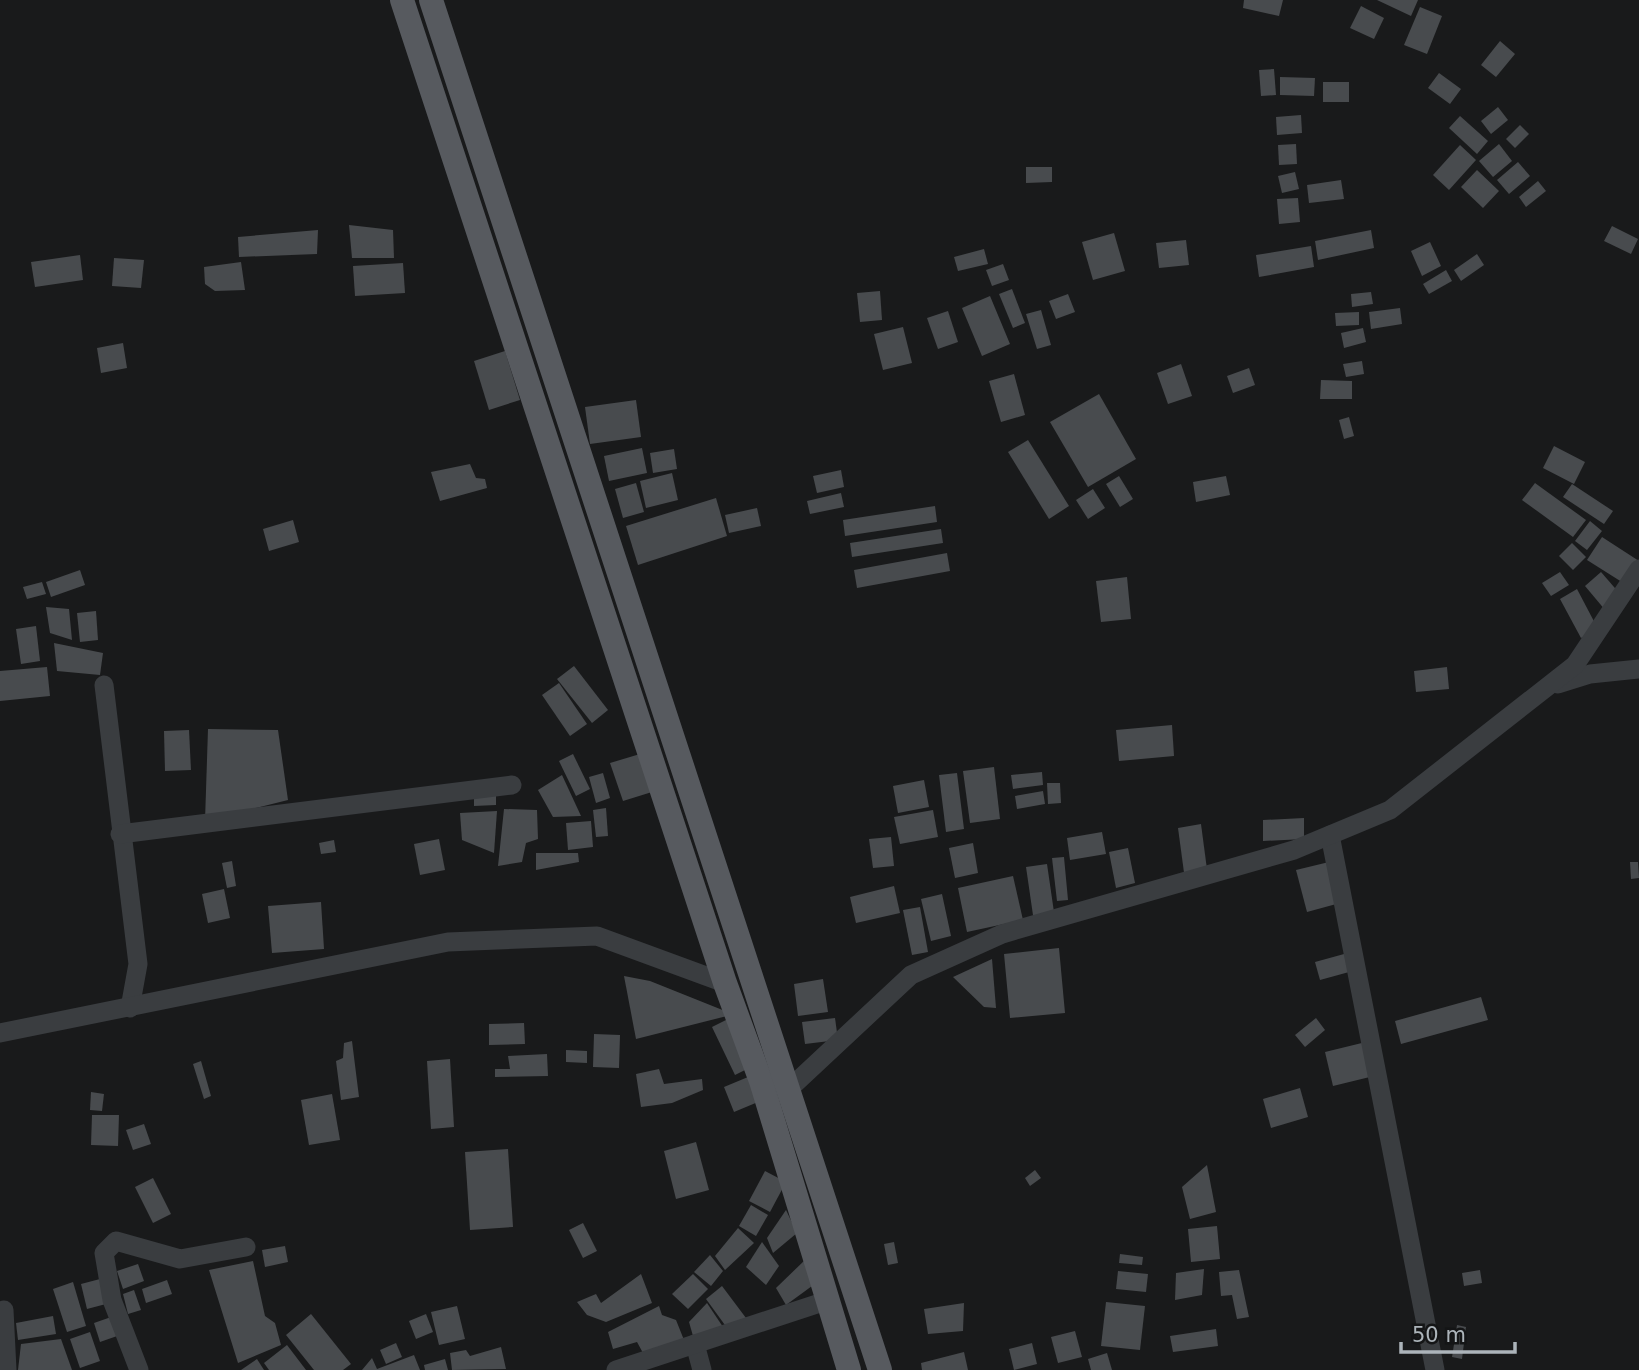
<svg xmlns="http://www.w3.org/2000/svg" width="1639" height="1370" font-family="'DejaVu Sans',sans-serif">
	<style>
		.building { fill: #484b4e }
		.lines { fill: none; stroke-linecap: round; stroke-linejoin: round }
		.minor { stroke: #3a3d40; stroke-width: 19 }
		.major { stroke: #575a5f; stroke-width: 24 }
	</style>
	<rect width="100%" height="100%" fill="#191a1b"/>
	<g class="building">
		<polygon points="1244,0 1283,0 1279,16 1243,8"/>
		<polygon points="1377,0 1418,0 1411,16"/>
		<polygon points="1361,6 1384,18 1374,39 1350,28"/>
		<polygon points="1420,7 1442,16 1427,54 1404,45"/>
		<polygon points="1500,41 1515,54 1496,77 1481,65"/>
		<polygon points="1274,69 1276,95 1261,96 1259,70"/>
		<polygon points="1439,73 1461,89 1450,104 1428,88"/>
		<polygon points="1280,77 1315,78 1314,96 1280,95"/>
		<rect x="1323" y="82" width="26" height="20"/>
		<polygon points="1498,107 1508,120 1491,134 1481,121"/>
		<polygon points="1301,115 1302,133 1277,135 1276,117"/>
		<polygon points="1460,116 1488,141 1477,154 1449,128"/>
		<polygon points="1520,125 1529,134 1515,148 1506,139"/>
		<polygon points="1296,144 1297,164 1279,165 1278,145"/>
		<polygon points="1499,144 1512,161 1493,177 1479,161"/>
		<polygon points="1460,145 1476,160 1449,190 1433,175"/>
		<polygon points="1518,162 1530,176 1509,194 1497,180"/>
		<polygon points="1026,167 1052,167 1052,182 1026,183"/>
		<polygon points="1477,170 1499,191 1483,208 1461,187"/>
		<polygon points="1295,172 1299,189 1282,193 1278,176"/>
		<polygon points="1341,180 1344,199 1309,203 1307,185"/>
		<polygon points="1538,181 1546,191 1526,207 1519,197"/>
		<polygon points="1298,198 1300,222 1279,224 1277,199"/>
		<polygon points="349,225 393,230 394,258 352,258"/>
		<polygon points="1612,226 1638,239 1631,254 1604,241"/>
		<polygon points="318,230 317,254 239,257 238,237"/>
		<polygon points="1371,230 1374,248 1318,260 1315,241"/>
		<polygon points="1114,233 1125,271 1093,280 1082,242"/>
		<polygon points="1186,240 1189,265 1159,268 1156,243"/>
		<polygon points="1430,242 1441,266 1422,276 1411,251"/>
		<polygon points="1311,246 1314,267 1259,277 1256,255"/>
		<polygon points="984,249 988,264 958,271 954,257"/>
		<polygon points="1477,254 1484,265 1461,281 1454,270"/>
		<polygon points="80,255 83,280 35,287 31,262"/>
		<polygon points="114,258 144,260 141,288 112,286"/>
		<polygon points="241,262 245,290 215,291 205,284 204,267"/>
		<polygon points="403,263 405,293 355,296 353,266"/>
		<polygon points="1003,264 1009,280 992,286 986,270"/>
		<polygon points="1446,270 1452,281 1429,294 1423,284"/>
		<polygon points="1012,289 1025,323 1013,328 999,294"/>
		<polygon points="880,291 882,320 860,322 857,293"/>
		<polygon points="1371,292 1373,304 1352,307 1351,294"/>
		<polygon points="1068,294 1075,312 1056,319 1049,301"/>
		<polygon points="990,296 1010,344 982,356 962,308"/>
		<polygon points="1400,308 1402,324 1371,329 1369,312"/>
		<polygon points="1041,310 1051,345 1037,349 1026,314"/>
		<polygon points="948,311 958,342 938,349 927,318"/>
		<polygon points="1359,312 1359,325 1336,326 1335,313"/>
		<polygon points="903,327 912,363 883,370 874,334"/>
		<polygon points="1363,328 1366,342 1344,348 1341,333"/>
		<polygon points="123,343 127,368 101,373 97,348"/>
		<polygon points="505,351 520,400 489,410 474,361"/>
		<polygon points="1362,361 1364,374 1346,377 1343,364"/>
		<polygon points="1181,364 1192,396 1168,404 1157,373"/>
		<polygon points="1249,368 1255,385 1233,393 1227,376"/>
		<polygon points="1014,374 1025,415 1001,422 989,381"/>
		<polygon points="1321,380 1352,381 1352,399 1320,399"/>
		<polygon points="1099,394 1136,459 1088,487 1050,422"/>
		<polygon points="636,400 641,437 590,444 585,407"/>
		<polygon points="1349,417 1354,436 1344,439 1339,420"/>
		<polygon points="1028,440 1069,506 1049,519 1008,452"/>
		<polygon points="1554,446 1585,462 1574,484 1543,468"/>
		<polygon points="642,448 647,473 609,481 604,456"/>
		<polygon points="674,449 677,469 653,473 650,453"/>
		<polygon points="470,464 476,478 485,479 487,488 440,501 431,472"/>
		<polygon points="841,470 844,487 817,493 813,476"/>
		<polygon points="672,473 678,500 646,508 640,481"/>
		<polygon points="1119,476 1133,499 1120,507 1106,484"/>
		<polygon points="1226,476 1230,495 1196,502 1193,482"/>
		<polygon points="636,483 644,512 623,518 615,489"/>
		<polygon points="1535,483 1586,520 1573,537 1522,500"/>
		<polygon points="1572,484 1613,511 1604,524 1563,497"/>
		<polygon points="1093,489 1105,508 1088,519 1076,500"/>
		<polygon points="841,493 844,507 810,514 807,501"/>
		<polygon points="716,498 727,536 638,565 626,526"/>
		<polygon points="935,506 937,522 845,536 843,520"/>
		<polygon points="757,508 761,526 729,533 725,515"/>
		<polygon points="293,520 299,542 269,551 263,529"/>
		<polygon points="1590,521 1602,531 1587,550 1575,541"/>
		<polygon points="941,529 943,543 852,557 850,543"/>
		<polygon points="1602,537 1639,561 1625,584 1587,560"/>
		<polygon points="1572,543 1586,557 1573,570 1559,556"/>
		<polygon points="947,553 950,571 857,588 854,570"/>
		<polygon points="80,570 85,585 51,597 46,582"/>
		<polygon points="1560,572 1569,585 1551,596 1542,583"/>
		<polygon points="1601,572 1627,602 1611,617 1585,586"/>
		<polygon points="1127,577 1131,619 1101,622 1096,581"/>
		<polygon points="42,582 46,594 27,599 23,587"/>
		<polygon points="1577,589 1598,629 1581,638 1560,599"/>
		<polygon points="46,607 69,609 72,640 50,633"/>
		<polygon points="96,611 98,640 80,642 77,613"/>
		<polygon points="36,626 40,661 21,664 16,629"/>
		<polygon points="54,643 103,653 100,675 57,671"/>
		<polygon points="574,666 608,710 592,723 557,679"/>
		<polygon points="47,667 50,696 0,701 0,671"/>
		<polygon points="1447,667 1449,689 1416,692 1414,671"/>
		<polygon points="559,683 587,724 570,736 542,695"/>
		<polygon points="1172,725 1174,756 1119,761 1116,730"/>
		<polygon points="208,729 278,730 288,800 205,821"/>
		<polygon points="189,730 191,770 165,771 164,731"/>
		<polygon points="573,754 590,789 576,796 559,761"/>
		<polygon points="640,754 652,792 623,801 610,763"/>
		<polygon points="994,767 1000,819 970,823 963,771"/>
		<polygon points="1042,772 1043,785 1013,789 1011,775"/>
		<polygon points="603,773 610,798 596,803 589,777"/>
		<polygon points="957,773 964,829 946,832 939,775"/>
		<polygon points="562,775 581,816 553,817 538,790"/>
		<polygon points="924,780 929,807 898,813 893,786"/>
		<polygon points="1047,783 1060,783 1061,803 1048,804"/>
		<polygon points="1043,791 1045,804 1017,809 1015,796"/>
		<polygon points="496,793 496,805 474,806 474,794"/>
		<polygon points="606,808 608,836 596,837 593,810"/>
		<polygon points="504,809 537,810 538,839 526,843 522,862 498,866"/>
		<polygon points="933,810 938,837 900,844 894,817"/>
		<polygon points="497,811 494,853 462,840 460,813"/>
		<polygon points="1304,818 1304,839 1263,841 1263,820"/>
		<polygon points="591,821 593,847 568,850 566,823"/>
		<polygon points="1201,824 1208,877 1185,880 1178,828"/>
		<polygon points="1102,832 1106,854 1070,860 1067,838"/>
		<polygon points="891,837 894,866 873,868 869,839"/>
		<polygon points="439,839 445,870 420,875 414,844"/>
		<polygon points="334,840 336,852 321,854 319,843"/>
		<polygon points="973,843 978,873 955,878 949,848"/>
		<polygon points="1128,848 1135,883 1116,888 1109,852"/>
		<polygon points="536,853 578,853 579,862 536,870"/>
		<polygon points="1064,857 1068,900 1057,901 1052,858"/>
		<polygon points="232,861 236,886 227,888 222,863"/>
		<polygon points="1329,862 1340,903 1307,912 1296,870"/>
		<polygon points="1630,862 1638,862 1639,878 1631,879"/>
		<polygon points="1047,864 1055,919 1034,922 1026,867"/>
		<polygon points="1013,876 1023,920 967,932 958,888"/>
		<polygon points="894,886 900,913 856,923 850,897"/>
		<polygon points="224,889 230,918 208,923 202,894"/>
		<polygon points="942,894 951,936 931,941 921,899"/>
		<polygon points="321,902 324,949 272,953 268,906"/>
		<polygon points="920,907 928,952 912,955 903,910"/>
		<polygon points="1059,948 1065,1013 1010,1018 1004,954"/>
		<polygon points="1355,951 1360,969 1320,980 1315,962"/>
		<polygon points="992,959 996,1008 984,1007 953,977"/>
		<polygon points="624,976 650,981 725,1011 727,1016 636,1039"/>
		<polygon points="823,979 828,1012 798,1016 794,984"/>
		<polygon points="1481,997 1488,1020 1401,1044 1395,1021"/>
		<polygon points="730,1018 753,1066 735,1075 712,1027"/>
		<polygon points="835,1018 838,1040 805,1044 802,1022"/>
		<polygon points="1316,1018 1325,1030 1305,1047 1295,1035"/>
		<polygon points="524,1023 525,1044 489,1045 489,1024"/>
		<polygon points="594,1034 620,1035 619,1068 593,1067"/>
		<polygon points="352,1041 359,1097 341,1100 336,1061 343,1058 344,1043"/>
		<polygon points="1370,1041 1378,1075 1333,1086 1325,1052"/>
		<polygon points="566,1050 587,1051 587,1063 566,1062"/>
		<polygon points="547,1054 548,1076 495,1077 495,1069 510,1069 508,1056"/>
		<polygon points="450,1059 454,1127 431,1129 427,1061"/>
		<polygon points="201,1061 211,1096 204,1099 193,1064"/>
		<polygon points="659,1069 664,1084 702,1079 703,1090 672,1103 641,1107 636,1074"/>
		<polygon points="748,1077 758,1102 734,1112 724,1087"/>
		<polygon points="1300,1088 1308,1117 1271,1128 1263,1099"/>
		<polygon points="91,1092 104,1094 102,1111 90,1110"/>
		<polygon points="332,1094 340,1140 309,1145 301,1100"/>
		<polygon points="92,1115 119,1115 118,1146 91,1145"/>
		<polygon points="144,1124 151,1144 133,1150 126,1130"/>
		<polygon points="696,1142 709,1190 676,1199 664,1151"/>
		<polygon points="508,1149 513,1227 470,1230 465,1152"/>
		<polygon points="1207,1165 1216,1212 1190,1219 1182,1187"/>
		<polygon points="1035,1170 1041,1178 1030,1186 1025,1178"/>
		<polygon points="765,1171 786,1182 770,1212 749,1201"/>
		<polygon points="153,1178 171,1214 153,1223 135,1187"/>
		<polygon points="751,1205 768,1215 756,1236 739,1226"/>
		<polygon points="786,1210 797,1233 773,1253 767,1238"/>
		<polygon points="583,1223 597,1251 583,1258 569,1230"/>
		<polygon points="1217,1226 1220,1259 1191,1262 1188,1229"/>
		<polygon points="738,1228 754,1243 725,1270 715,1256"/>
		<polygon points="762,1242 779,1266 766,1285 746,1267"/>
		<polygon points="894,1242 898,1263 888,1265 884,1244"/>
		<polygon points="285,1246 288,1262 265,1267 262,1250"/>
		<polygon points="1120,1254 1143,1257 1142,1265 1119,1263"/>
		<polygon points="710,1255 723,1271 711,1286 694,1272"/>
		<polygon points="806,1259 812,1286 786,1305 776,1288"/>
		<polygon points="253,1261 265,1316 275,1323 281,1345 238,1363 209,1270"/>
		<polygon points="138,1264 144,1281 123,1289 117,1271"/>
		<polygon points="1204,1269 1202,1295 1175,1300 1176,1273"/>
		<polygon points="1239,1270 1249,1317 1237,1319 1232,1295 1221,1296 1219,1272"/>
		<polygon points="1480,1270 1482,1283 1464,1286 1462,1273"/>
		<polygon points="1118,1271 1148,1274 1146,1292 1116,1289"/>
		<polygon points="641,1274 652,1303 606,1322 587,1315 577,1302 596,1294 601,1303"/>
		<polygon points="693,1274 708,1289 688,1309 672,1294"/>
		<polygon points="100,1279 106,1304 87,1309 81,1284"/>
		<polygon points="167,1280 172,1294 146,1303 142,1289"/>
		<polygon points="73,1282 86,1326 67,1332 53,1289"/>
		<polygon points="722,1286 749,1322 730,1332 706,1299"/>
		<polygon points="134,1290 141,1310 128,1314 123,1294"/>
		<polygon points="1106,1302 1145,1306 1140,1350 1101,1346"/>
		<polygon points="707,1303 725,1330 695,1343 689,1322"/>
		<polygon points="964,1303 963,1331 928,1334 924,1309"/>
		<polygon points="457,1306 465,1339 439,1345 431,1312"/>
		<polygon points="659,1306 662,1315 676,1320 684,1340 643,1353 637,1342 613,1349 608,1332"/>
		<polygon points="311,1314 351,1364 343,1370 314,1370 286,1335"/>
		<polygon points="426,1314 433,1332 416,1339 409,1321"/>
		<polygon points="53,1316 56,1334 18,1340 16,1323"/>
		<polygon points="114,1316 120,1335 100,1342 94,1323"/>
		<polygon points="1457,1325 1466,1327 1462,1359 1452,1357"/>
		<polygon points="1216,1329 1218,1346 1173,1352 1170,1336"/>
		<polygon points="1075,1331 1082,1357 1058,1363 1051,1337"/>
		<polygon points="90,1332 100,1361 80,1368 70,1339"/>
		<polygon points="61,1339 72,1370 18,1370 21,1344"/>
		<polygon points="396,1343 402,1357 386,1364 380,1350"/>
		<polygon points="1032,1343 1037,1364 1014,1370 1009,1349"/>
		<polygon points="287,1345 306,1370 269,1370 264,1363"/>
		<polygon points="501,1347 506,1369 452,1370 450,1353 466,1350 470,1356"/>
		<polygon points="964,1352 968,1370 922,1370 921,1363"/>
		<polygon points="1107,1353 1112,1370 1091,1370 1088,1359"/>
		<polygon points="414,1355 420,1370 362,1370 372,1358 377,1369"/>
		<polygon points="257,1359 264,1370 241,1370"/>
		<polygon points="445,1359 448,1370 425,1370 424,1365"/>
	</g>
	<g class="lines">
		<g class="minor">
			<polyline points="1558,684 1590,674 1639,669"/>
			<polyline points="104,685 138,964 130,1008"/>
			<polyline points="120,834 512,785"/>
			<polyline points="1330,835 1435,1370"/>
			<polyline points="0,1033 448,942 597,936 725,983"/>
			<polyline points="790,1088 911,975 1002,934 1294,850 1390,810 1575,665 1639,569"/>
			<polyline points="4,1310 7,1370"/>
			<polyline points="695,1344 702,1370"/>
			<polyline points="139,1370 112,1300 104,1253 116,1241 180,1259 246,1247"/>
			<polyline points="616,1370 826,1301"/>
		</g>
		<g class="major">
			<polyline points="402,0 725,983 761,1081 849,1370"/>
			<polyline points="431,0 880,1370"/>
		</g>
	</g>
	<path d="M1401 1342v10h114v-10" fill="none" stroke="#acb4ba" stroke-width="3.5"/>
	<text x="1412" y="1342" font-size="21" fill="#acb4ba" stroke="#141516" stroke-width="5" paint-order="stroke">50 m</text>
</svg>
